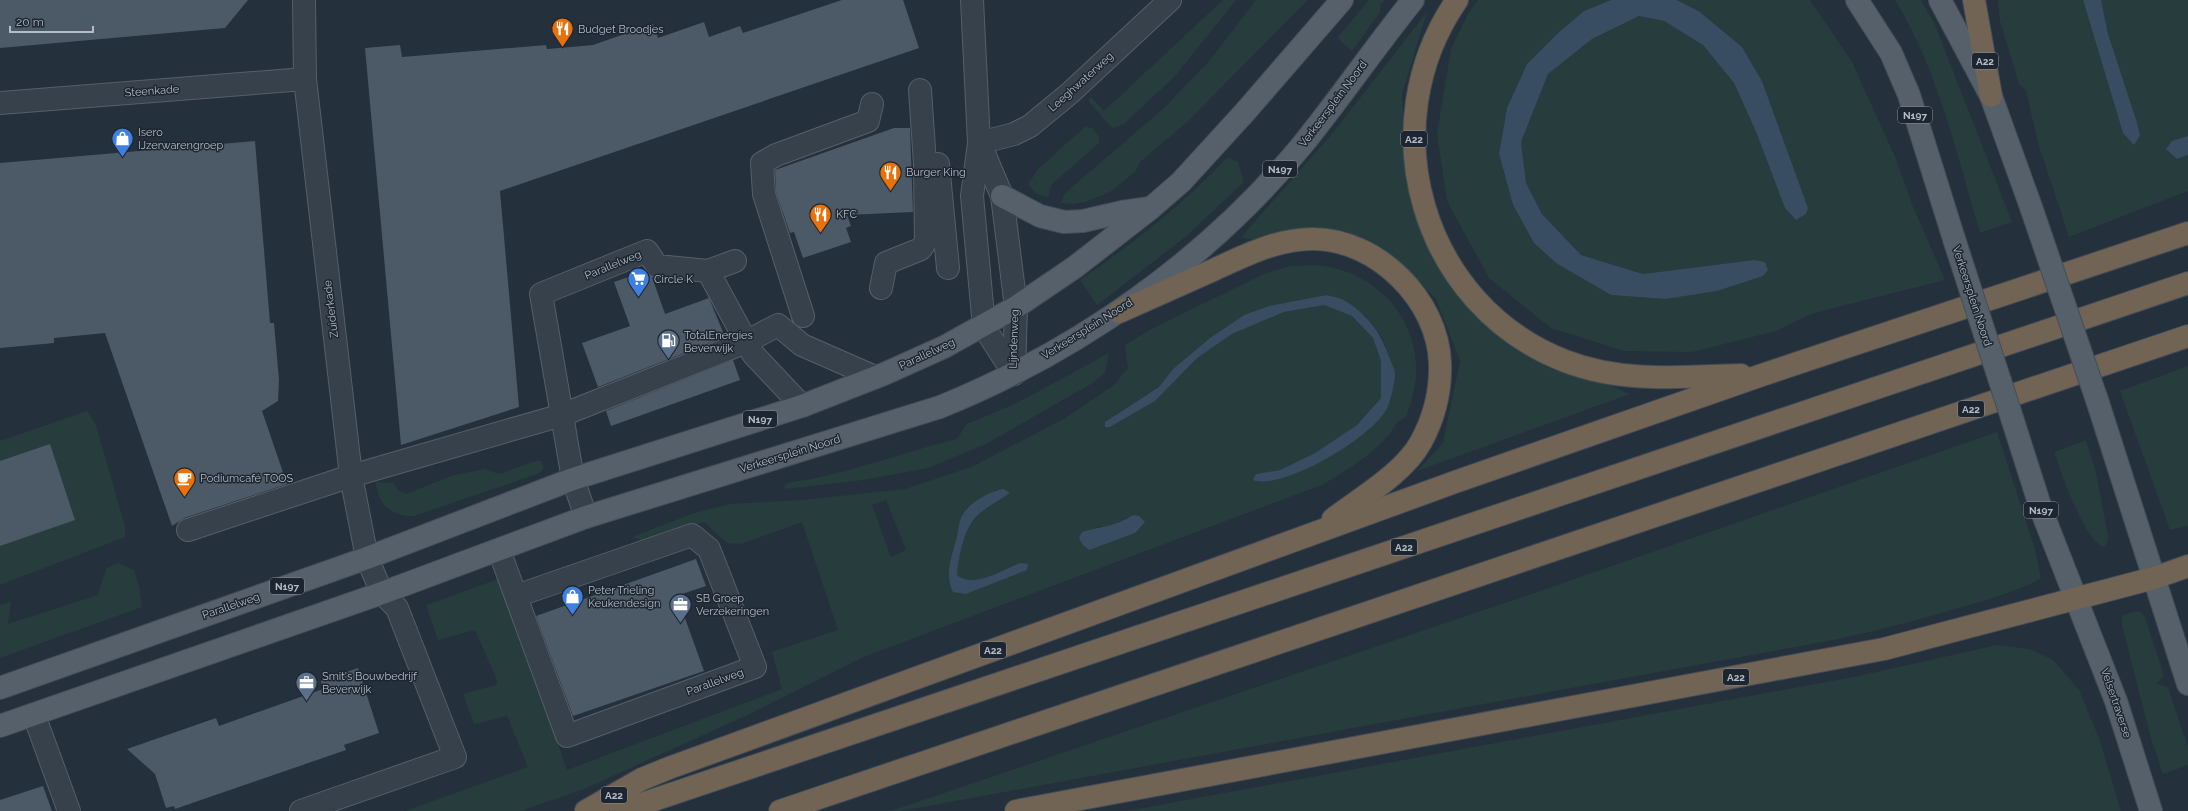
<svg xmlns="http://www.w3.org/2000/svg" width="2188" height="811" font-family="Raleway,sans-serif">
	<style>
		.green { fill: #273d3d; fill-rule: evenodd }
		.water { fill: #384d62 }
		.building { fill: #4c5a67 }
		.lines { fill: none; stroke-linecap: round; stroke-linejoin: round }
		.minor-casing { stroke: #565f69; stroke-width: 24 }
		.major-casing { stroke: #444d57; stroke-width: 24 }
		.highway-casing { stroke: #434c56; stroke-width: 24 }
		.minor { stroke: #37414b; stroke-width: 22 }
		.major { stroke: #55606b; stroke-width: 22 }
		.highway { stroke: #716455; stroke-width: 22 }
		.major-bridge-casing { stroke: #444d57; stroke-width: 24; stroke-linecap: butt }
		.major-bridge { stroke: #55606b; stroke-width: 22 }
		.labels { text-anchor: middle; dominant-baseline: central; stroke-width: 3; stroke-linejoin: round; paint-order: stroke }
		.shield { fill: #1d2630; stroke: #868f9a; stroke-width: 1 }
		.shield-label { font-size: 10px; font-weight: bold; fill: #b3bcc7 }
		.poi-label { font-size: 11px; fill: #b3bcc7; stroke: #1d2630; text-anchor: start }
		.street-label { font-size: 11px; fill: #b3bcc7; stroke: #1d2630 }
	</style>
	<rect width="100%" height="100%" fill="#24303b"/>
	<g class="green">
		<polygon points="1223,0 1236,0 1175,76 1124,124 1114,128 1109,125 1088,100 1091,97 1104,111"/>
		<polygon points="1256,0 1308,0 1186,123 1140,162 1135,172 1110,192 1085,202 1072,204 1061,203 1064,194 1163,109 1210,60"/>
		<polygon points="1369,0 1385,0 1380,5 1380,12 1352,51 1337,38"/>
		<polygon points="1478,0 1611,0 1584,11 1559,32 1527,64 1507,108 1499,154 1513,205 1534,243 1556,263 1611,295 1666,299 1717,291 1763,276 1768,270 1765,262 1754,260 1643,274 1581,255 1542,214 1526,183 1521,142 1548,74 1592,39 1639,16 1664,21 1703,45 1734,83 1796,220 1806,214 1808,208 1762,81 1742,47 1700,12 1677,0 1810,0 1852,62 1896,159 1913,207 1945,280 1814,313 1776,331 1692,352 1624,351 1551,328 1489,278 1447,201 1437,134 1451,49 1468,14"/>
		<path d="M1895,0h26l14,25 77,197 -32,11c-23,-78 -42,-163 -85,-233z"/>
		<polygon points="1998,0 2083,0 2123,133 2108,34 2101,0 2188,0 2188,136 2172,141 2177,159 2188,155 2188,191 2069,237 2038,143 2026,90 2019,84 2000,21"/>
		<polygon points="1427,12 1402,94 1405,163 1436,253 1564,365 1630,394 1417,471 1443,443 1460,361 1436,299 1404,266 1384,249 1364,238 1341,230 1314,227 1280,231 1254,240 1241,237 1332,134"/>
		<polygon points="1085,127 1092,128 1099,137 1099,143 1051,185 1048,198 1035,193 1028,184 1039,168"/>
		<path d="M1228,157l10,5 6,20 -60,56 -87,67 -17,-25c53,-36 103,-76 148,-123z"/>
		<path d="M1315,265c54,4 99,45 101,100 1,18 -4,35 -10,52 -11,3 -12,13 -20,21 -17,19 -40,32 -62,46l-463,174 -118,59 -159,72 -63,22h-116l123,-44 -21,-51 -33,8 -11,-30 33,-9 1,-5 -22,-50 -37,10 -12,-35 75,-27 66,192 215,-81 -10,-37 66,-22 -36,-108 -61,22 -14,-1 -23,-21 -61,19 -11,-4 62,-24 36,-9 72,-4 103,-11 66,-22 93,-48 50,-34 14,-17 -3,-23 30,-18 109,-53 26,-8zM1327,295l39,21 17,23 12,34 -27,58 -97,50 -15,-7 24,-4 35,-17 42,-28 24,-27v-37l-8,-23 -21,-22 -28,-11 -40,7 -52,22 -35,23 -42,44 -45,26 5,-12 44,-28 14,-18 37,-31 34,-23 25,-9zM995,490l15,3c-10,7 -22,13 -31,21 -16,14 -20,42 -22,61 16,14 46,-5 63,-12l-54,31 -16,-32 6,-21zM886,500l20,50 -15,7 -19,-52zM1133,515l2,18 -42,14 4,-20 15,-1z"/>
		<path d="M1109,353l-4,20 -14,11 -105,60 -58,24 -65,12 -77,9 -2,-2 3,-4c58,-8 113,-30 170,-44l10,-15 48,-20z"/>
		<polygon points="2188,366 2188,526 2170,530 2120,391"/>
		<polygon points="87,411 96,425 125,526 125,537 0,585 0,441"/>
		<path d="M1997,432l38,117 6,29c-20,12 -46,19 -69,26 -46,14 -92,26 -139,36l-932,171h-10l652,-221z"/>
		<path d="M2086,440l10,32 12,64 -1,7 -3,4c-20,-6 -43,-75 -50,-95z"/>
		<path d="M536,461h5l3,6 -4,6 -126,43c-22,1 -37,-12 -38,-34l18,1 4,7 8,4 45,-18 33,-7 15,5z"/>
		<polygon points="118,563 134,570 139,586 142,607 0,658 0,605 11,601 8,624 98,595 106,569"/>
		<polygon points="2136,611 2141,612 2145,617 2163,672 2163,677 2157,683 2168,688 2188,747 2188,765 2163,774 2151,739 2121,621 2123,615"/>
		<polygon points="1997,645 2030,649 2053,660 2079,690 2099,738 2121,811 1127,811 1859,676"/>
	</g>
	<g class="water">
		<polygon points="1611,0 1677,0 1700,12 1742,47 1762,81 1808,208 1806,214 1796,220 1785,208 1757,134 1734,83 1703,45 1664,21 1639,16 1592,39 1548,74 1521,142 1526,183 1542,214 1581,255 1643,274 1754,260 1765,262 1768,270 1763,276 1717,291 1666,299 1611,295 1556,263 1534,243 1513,205 1499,154 1507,108 1527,64 1559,32 1584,11"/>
		<polygon points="2083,0 2101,0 2108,34 2137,123 2140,135 2134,145 2123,133"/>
		<polygon points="2188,136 2188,155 2177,159 2166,149 2172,141"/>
		<path d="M1327,295c6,2 15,3 20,7 22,14 35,33 43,57 1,4 5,10 5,14 0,9 -4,25 -7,33 -11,29 -105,85 -135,74l3,-6 24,-4 35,-17 42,-28 24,-27v-37l-8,-23 -21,-22 -28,-11 -40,7 -52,22 -35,24 -42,43 -45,26h-5v-5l54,-35 14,-18 37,-31 34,-23 25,-9z"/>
		<path d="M1003,489l7,4c-10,7 -22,13 -31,21 -16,14 -20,42 -22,61 16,14 46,-5 63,-12l8,1 -1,6 -61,24 -13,-2c-9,-18 -1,-37 4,-55 1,-6 2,-15 5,-21 6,-13 28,-25 41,-27z"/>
		<path d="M1133,515l6,1 6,6 -10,11 -46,17 -6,-5 -4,-7 3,-6c20,-6 32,-5 51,-17z"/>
	</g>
	<g class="building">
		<polygon points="0,0 248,0 225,28 0,48"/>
		<polygon points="842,0 903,0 919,48 500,191 519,407 401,445 365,48 400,45 402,57 546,45 547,49 571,47 593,45 653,24 658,38 704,22 709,37 740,26 743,33"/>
		<polygon points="894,128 910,128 913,212 847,215 851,226 846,228 851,242 803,258 794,232 790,233 776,192 775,170"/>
		<polygon points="255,141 270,323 274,323 279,380 278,401 262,411 287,484 184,518 172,526 105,333 54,338 54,343 0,348 0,163"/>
		<polygon points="646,271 652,277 665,314 709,298 725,337 598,387 582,343 630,326 614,282"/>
		<polygon points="733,360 740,380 611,426 606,411"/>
		<polygon points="50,444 75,520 0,546 0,461"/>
		<polygon points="696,559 706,586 679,595 683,606 681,607 704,671 573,716 536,616"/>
		<polygon points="358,668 379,733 344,745 346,750 175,809 174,806 166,808 155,774 127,749 216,718 219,726 281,704 323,689 321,681"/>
		<polygon points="43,786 52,811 0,811 0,800"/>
	</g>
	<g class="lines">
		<defs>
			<g id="minor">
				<polyline points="972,0 979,143 972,196 984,327 1014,374"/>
				<polyline points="0,103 305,79"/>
				<polyline points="979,143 1014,134 1030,126 1070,93 1170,0"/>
				<polyline points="980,144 1002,196 1016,307 1014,374"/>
				<polyline points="938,164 948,268"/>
				<polyline points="708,271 735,261"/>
				<polyline points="881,288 886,263 921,249 926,241 925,164 920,90"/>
				<polyline points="803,316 764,194 762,163 776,155 868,121 872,104"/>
				<polyline points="586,517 573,479 541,294 647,251 657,266 708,271 753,354 802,406"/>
				<polyline points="188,530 351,476 562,415 746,342 778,325 802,345 875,377"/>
				<polyline points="499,550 567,736 755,667 709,549 692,535 516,596"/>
				<polyline points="34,715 69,811"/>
				<polyline points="301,811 455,757 397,608 382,593 367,558 351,476 305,79 304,0"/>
			</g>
			<g id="major">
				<polyline points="1857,0 1891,53 1909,95 1954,239"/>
				<polyline points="1940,0 1991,96 2031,207"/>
				<polyline points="1002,196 1040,216 1064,222 1083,221 1122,212 1150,208"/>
				<polyline points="2098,403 2188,684"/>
				<polyline points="2013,421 2042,512 2116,701 2151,811"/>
				<polyline points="0,688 367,558 573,479 802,406 884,374 944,347 1016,307 1075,267 1151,208 1181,182 1245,112 1342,0"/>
				<path d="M0,726l382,-133 204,-76 354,-110c138,-56 268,-147 363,-263 38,-47 72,-97 110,-144"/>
			</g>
			<g id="highway">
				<path d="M1457,0c-87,126 -36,305 108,361 56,22 117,16 176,14"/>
				<polyline points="1974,0 1991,96"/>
				<path d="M1119,312c31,-14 61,-27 92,-41 33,-15 65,-32 102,-32 64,0 125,61 127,124 1,27 -6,55 -19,79 -17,31 -59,55 -88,77"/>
				<polyline points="586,811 642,779 669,768 1455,482 1762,375 2188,233"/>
				<polyline points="621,811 2188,283"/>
				<polyline points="780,811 2188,336"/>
				<polyline points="1016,811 1884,649 2154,578 2188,566"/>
			</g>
		</defs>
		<use href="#minor" class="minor-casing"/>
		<use href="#major" class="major-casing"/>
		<use href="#highway" class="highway-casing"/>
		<use href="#minor" class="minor"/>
		<use href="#major" class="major"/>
		<use href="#highway" class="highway"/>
		<defs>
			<g id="major-bridge">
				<polyline points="2031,207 2098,403"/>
				<polyline points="1954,239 2013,421"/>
			</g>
		</defs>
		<use href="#major-bridge" class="major-bridge-casing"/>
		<use href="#major-bridge" class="major-bridge"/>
	</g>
	<defs>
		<symbol id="restaurant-pin" viewBox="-11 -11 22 30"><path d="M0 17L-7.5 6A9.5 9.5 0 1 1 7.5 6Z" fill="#e8710a" stroke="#1d2630"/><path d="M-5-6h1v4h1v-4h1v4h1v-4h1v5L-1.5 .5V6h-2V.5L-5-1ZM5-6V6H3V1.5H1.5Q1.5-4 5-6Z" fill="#fff"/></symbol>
		<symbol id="shop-pin" viewBox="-11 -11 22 30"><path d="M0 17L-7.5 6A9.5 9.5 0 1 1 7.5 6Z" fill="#3f7fe0" stroke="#1d2630"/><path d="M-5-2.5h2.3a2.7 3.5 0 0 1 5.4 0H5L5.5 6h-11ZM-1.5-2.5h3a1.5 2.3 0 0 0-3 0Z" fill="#fff"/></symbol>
		<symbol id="supermarket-pin" viewBox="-11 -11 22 30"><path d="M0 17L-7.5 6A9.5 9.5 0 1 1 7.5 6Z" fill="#3f7fe0" stroke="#1d2630"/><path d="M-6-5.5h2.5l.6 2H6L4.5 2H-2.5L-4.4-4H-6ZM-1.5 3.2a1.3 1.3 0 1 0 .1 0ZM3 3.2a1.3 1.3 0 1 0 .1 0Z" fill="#fff"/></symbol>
		<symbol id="fuel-pin" viewBox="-11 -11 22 30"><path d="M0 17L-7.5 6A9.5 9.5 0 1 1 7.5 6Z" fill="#5c6f8a" stroke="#1d2630"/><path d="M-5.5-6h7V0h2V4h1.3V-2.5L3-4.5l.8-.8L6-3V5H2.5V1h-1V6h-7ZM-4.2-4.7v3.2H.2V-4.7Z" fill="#fff"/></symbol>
		<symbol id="cafe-pin" viewBox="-11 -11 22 30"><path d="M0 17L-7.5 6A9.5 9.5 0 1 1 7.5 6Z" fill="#e8710a" stroke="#1d2630"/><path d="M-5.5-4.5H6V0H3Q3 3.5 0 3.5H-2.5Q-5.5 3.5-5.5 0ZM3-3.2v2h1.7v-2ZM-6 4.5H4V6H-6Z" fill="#fff"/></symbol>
		<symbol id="office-pin" viewBox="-11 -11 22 30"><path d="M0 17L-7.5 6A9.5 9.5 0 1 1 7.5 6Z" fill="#5c6f8a" stroke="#1d2630"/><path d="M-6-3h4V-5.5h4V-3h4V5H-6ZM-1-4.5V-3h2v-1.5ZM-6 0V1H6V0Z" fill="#fff"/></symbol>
	</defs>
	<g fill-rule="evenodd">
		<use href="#restaurant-pin" x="550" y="16" width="25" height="34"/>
		<use href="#shop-pin" x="110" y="126" width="25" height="34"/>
		<use href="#restaurant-pin" x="878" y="160" width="25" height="34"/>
		<use href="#restaurant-pin" x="808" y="202" width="25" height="34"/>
		<use href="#supermarket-pin" x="626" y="266" width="25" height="34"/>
		<use href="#fuel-pin" x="656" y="328" width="25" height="34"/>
		<use href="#cafe-pin" x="172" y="466" width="25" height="34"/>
		<use href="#shop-pin" x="560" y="584" width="25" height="34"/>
		<use href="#office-pin" x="668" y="592" width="25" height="34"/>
		<use href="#office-pin" x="294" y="670" width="25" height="34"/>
	</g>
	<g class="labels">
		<g class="shield">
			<rect x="1972" y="53" width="26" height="16" rx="3"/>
			<rect x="1898" y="107" width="34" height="16" rx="3"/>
			<rect x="1401" y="131" width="26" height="16" rx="3"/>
			<rect x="1263" y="161" width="34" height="16" rx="3"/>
			<rect x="1958" y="401" width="26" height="16" rx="3"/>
			<rect x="743" y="411" width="34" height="16" rx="3"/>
			<rect x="2024" y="502" width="34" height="16" rx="3"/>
			<rect x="1391" y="539" width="26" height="16" rx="3"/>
			<rect x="270" y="578" width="34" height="16" rx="3"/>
			<rect x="980" y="642" width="26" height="16" rx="3"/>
			<rect x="1723" y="669" width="26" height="16" rx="3"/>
			<rect x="601" y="787" width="26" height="16" rx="3"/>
		</g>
		<g class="shield-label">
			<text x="1985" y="61">A22</text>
			<text x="1915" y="115">N197</text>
			<text x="1414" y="139">A22</text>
			<text x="1280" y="169">N197</text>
			<text x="1971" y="409">A22</text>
			<text x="760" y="419">N197</text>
			<text x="2041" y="510">N197</text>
			<text x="1404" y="547">A22</text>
			<text x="287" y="586">N197</text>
			<text x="993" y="650">A22</text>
			<text x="1736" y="677">A22</text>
			<text x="614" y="795">A22</text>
		</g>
		<g class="poi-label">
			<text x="578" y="29">Budget Broodjes</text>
			<text x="138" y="132">Isero<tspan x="138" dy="13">IJzerwarengroep</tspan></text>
			<text x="906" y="172">Burger King</text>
			<text x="836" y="214">KFC</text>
			<text x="654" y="279">Circle K</text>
			<text x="684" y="335">TotalEnergies<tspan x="684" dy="13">Beverwijk</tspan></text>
			<text x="200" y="478">Podiumcafé TOOS</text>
			<text x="588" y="590">Peter Trieling<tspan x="588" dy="13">Keukendesign</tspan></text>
			<text x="696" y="598">SB Groep<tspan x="696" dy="13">Verzekeringen</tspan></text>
			<text x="322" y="676">Smit's Bouwbedrijf<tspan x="322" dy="13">Beverwijk</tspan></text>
		</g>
		<g class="street-label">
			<text transform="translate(1081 82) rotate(-42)">Leeghwaterweg</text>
			<text transform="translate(152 91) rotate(-4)">Steenkade</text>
			<text transform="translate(1333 104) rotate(-53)">Verkeersplein Noord</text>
			<text transform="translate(613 265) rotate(-22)">Parallelweg</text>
			<text transform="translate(1972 296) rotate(72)">Verkeersplein Noord</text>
			<text transform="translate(331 309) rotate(-97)">Zuiderkade</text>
			<text transform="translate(1087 329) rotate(-32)">Verkeersplein Noord</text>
			<text transform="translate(1014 339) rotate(-88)">Lijndenweg</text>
			<text transform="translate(927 354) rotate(-25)">Parallelweg</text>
			<text transform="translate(790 454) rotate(-17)">Verkeersplein Noord</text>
			<text transform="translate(231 606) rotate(-19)">Parallelweg</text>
			<text transform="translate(715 682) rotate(-20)">Parallelweg</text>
			<text transform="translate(2116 703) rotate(71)">Velsertraverse</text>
		</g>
	</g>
	<path d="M10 26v6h83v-6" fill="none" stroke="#b3bcc7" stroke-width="2"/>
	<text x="16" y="26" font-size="12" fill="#b3bcc7" stroke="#1d2630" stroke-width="3" paint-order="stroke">20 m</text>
</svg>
